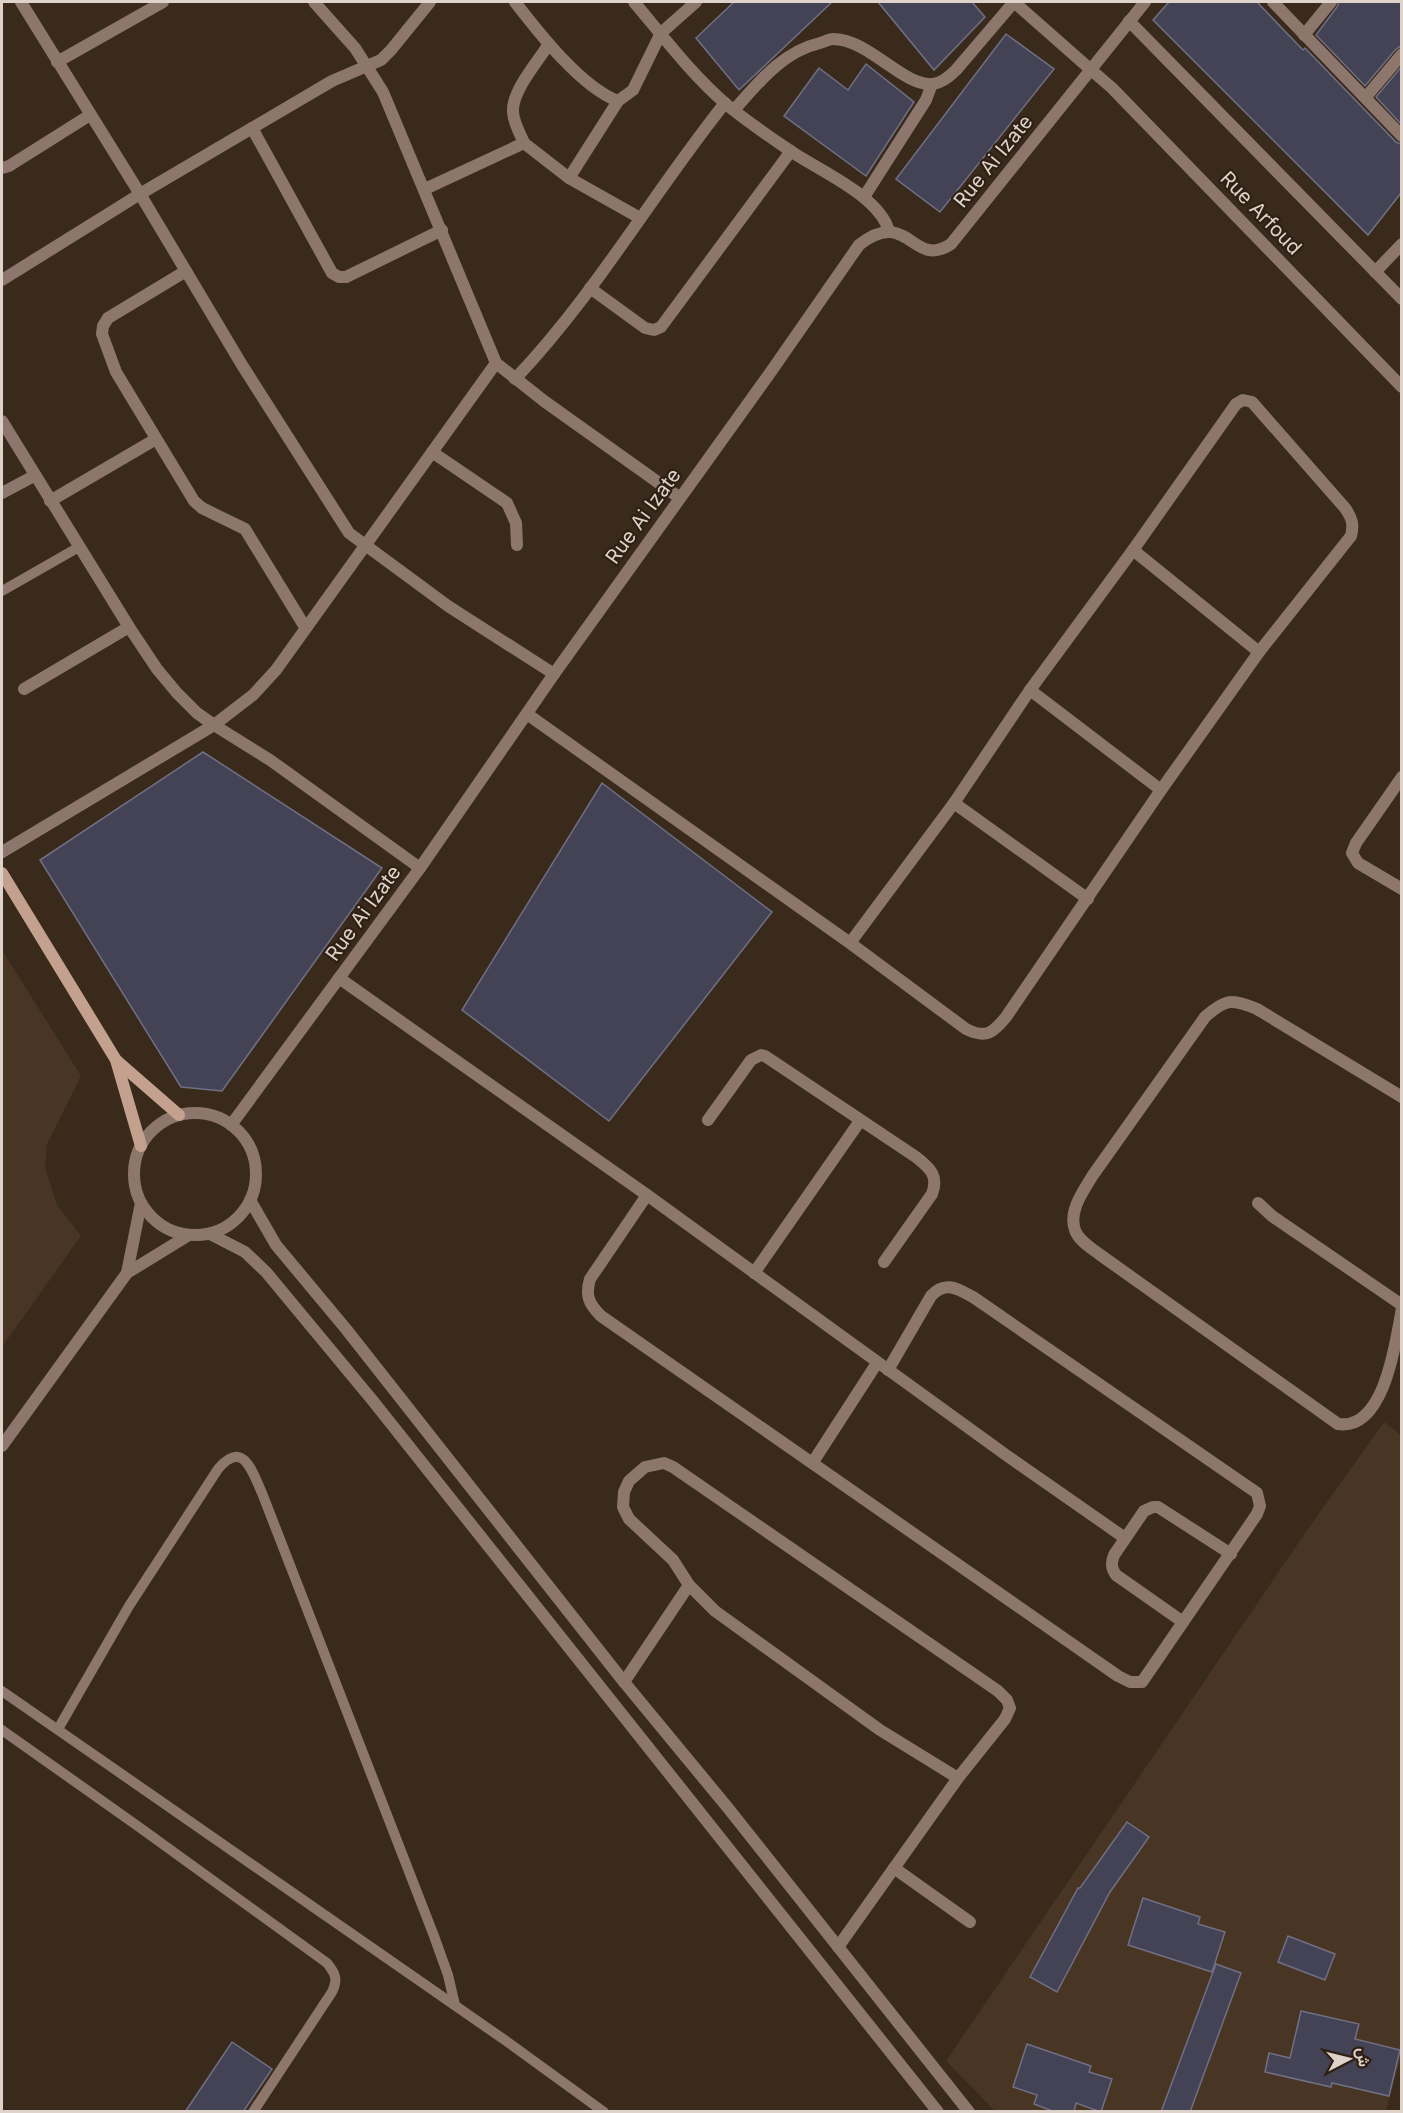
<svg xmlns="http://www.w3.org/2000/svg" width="1403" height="2113" font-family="Inter,Vazirmatn,sans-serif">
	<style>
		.built { fill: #483523 }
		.building { fill: #444356; stroke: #706f84; stroke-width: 1.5 }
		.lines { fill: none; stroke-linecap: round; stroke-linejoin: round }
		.service { stroke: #8d776c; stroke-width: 10 }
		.minor { stroke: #8d776c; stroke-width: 12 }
		.tertiary { stroke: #8d776c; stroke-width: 12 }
		.secondary { stroke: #c4a08f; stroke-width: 12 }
		.labels { text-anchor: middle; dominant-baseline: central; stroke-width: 4.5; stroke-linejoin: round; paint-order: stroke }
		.street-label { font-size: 20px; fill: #ddd3cb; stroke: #2f2013 }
	</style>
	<rect width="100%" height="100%" fill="#392a1c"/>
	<g class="built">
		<polygon points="2,950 81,1076 47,1144 45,1168 57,1205 81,1236 2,1347"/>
		<polygon points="1384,1422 1402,1436 1402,2054 1386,2111 998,2111 993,2109 946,2061 1301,1539"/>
	</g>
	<g class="building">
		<polygon points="734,2 832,2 739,90 696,38"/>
		<polygon points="878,2 972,2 985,17 934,70"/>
		<polygon points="1169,2 1257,2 1303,50 1305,48 1396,142 1401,144 1401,193 1368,235 1153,20"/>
		<polygon points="1339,2 1401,2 1401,46 1396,49 1365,86 1316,35 1337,7"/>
		<polygon points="1006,34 1054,69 940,212 896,179"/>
		<polygon points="866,64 914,102 866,176 784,116 819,68 848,90"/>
		<polygon points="1401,67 1401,124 1376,97"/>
		<polygon points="203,752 382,868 222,1091 181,1087 40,860"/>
		<polygon points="602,783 772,912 609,1121 462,1010"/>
		<polygon points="1127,1822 1149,1837 1110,1892 1057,1992 1030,1977 1078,1888 1080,1888"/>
		<polygon points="1143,1898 1200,1917 1198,1924 1225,1932 1212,1972 1128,1945"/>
		<polygon points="1288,1936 1335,1954 1325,1980 1278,1962"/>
		<polygon points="1216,1964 1241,1973 1190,2112 1161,2112"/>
		<polygon points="1301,2011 1359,2024 1355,2039 1400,2050 1389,2096 1332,2083 1331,2087 1265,2072 1269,2053 1290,2058"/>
		<polygon points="232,2042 272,2069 243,2112 185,2112"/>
		<polygon points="1027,2044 1091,2066 1089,2072 1112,2079 1101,2112 1076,2103 1074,2112 1055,2112 1034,2104 1037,2095 1013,2087"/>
	</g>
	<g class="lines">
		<g class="service">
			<polyline points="2,591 79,547"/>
			<polyline points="2,1691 509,2043 604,2112"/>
			<path d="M58,1729l71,-123 89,-137c25,-30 34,2 44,24l172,443 14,39 7,30"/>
			<path d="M2,1730l137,97 188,136c9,11 11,17 5,29l-79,120"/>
		</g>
		<g class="minor">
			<polyline points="21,2 140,194 242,365 349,533 448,606 554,674"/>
			<polyline points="314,2 355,48 383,92 496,363 544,401 680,498"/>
			<path d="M515,2c24,31 66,85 103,99l15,-11 28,-57 35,-31"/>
			<path d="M634,2c29,34 57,72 92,102 20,17 44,33 66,48 30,20 87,44 97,79"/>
			<polyline points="1014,2 1090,69"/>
			<polyline points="1273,2 1402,136"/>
			<polyline points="1304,35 1331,2"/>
			<polyline points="57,62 163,2"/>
			<polyline points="1366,97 1402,54"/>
			<path d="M734,110c25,-28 48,-58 86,-67 4,-1 9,-4 13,-4 36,0 70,48 100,45 9,-1 17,-8 23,-14l58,-68"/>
			<polyline points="252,128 332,273 339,277 346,277 442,230"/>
			<polyline points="524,143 569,178 640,218"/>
			<polyline points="2,168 9,166 90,115"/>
			<polyline points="569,178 618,101"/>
			<path d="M425,189l99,-46c-4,-10 -11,-21 -11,-32 -1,-20 25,-50 36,-67"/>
			<polyline points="864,197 926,100 932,84"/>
			<polyline points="186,271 108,318 103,326 102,334 116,372 194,501 202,508 245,529 305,627"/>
			<polyline points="1375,272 1402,244"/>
			<polyline points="2,280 140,194 332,81 381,60 391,50 430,2"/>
			<polyline points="590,288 645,328 654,330 661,327 791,151"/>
			<path d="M515,379c80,-84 138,-186 210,-276"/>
			<polyline points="2,421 129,627 157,669 177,693 197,713 214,725 270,760 420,868"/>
			<polyline points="432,452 507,503 516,523 517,545"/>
			<polyline points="2,493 34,476"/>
			<polyline points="50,501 156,439"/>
			<polyline points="1133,550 1259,652"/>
			<polyline points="24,689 129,627"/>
			<polyline points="1030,690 1161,790"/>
			<path d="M527,714l323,229 116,86c20,10 27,4 40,-12l155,-227 98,-138 92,-116c3,-12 1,-18 -6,-28l-93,-106 -9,-2 -7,4 -103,146 -103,140 -76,113 -104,140"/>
			<polyline points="1402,777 1356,843 1352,853 1358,863 1402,889"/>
			<polyline points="954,803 1088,899"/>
			<polyline points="2,852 214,725 253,695 276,670 496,363"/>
			<polyline points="339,978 647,1195 1006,1455 1125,1538"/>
			<path d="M1402,1097l-145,-88c-25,-11 -32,-10 -52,8l-112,158c-9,15 -25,36 -18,55 3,10 16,18 24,24l239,170c47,7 58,-84 64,-116"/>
			<path d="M708,1120l43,-60 10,-5 4,1 151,101c14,11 23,19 16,37l-48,68"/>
			<path d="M647,1195l-57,84c-5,17 -1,25 11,37l517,360 12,6h12l115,-168 3,-8 -3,-13 -284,-196c-15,-8 -28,-17 -42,-1l-43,74"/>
			<polyline points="1258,1203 1272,1216 1402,1305"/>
			<polyline points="754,1273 860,1121"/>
			<polyline points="813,1462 877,1363"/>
			<path d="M1183,1622l-67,-47c-5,-7 -5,-12 -2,-20l30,-44 9,-4h5l73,47"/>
			<polyline points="624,1682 689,1585"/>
			<polyline points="894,1868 970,1922"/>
			<polyline points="838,1947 958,1778 1005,1719 1010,1708 1007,1700 998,1691 673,1467 664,1463 645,1467 629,1481 624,1492 623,1507 629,1519 673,1560 689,1585 715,1611 880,1730 958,1778"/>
		</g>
		<g class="tertiary">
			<polyline points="1129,21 1402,299"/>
			<polyline points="1090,69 1112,88 1402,387"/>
			<circle cx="195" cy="1174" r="61"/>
			<path d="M231,1125l189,-257 134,-194 216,-301 89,-128c50,-39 53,25 92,-1l194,-242"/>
			<polyline points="250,1200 276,1245 346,1329 624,1682 728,1808 969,2112"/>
			<polyline points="210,1234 245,1252 266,1272 373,1401 938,2112"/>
			<polyline points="127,1273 141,1203"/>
			<polyline points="2,1446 127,1273 189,1235"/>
		</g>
		<g class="secondary">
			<polyline points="2,873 116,1060 141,1146"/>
			<polyline points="117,1061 179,1115"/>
		</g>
	</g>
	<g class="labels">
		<g class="street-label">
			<text transform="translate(993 161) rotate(-51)">Rue Ai Izate</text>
			<text transform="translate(1261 213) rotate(46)">Rue Arfoud</text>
			<text transform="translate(643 516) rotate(-54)">Rue Ai Izate</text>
			<text transform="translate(363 913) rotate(-54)">Rue Ai Izate</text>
		</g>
	</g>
	<rect width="1403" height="2113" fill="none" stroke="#ddd3cb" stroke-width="6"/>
	<g transform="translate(1349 2059) rotate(83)" stroke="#2f2013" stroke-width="4.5" paint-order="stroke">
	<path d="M0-4.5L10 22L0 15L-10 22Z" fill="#ddd3cb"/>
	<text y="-9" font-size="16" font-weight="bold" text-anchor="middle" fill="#ddd3cb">ش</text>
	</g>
</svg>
